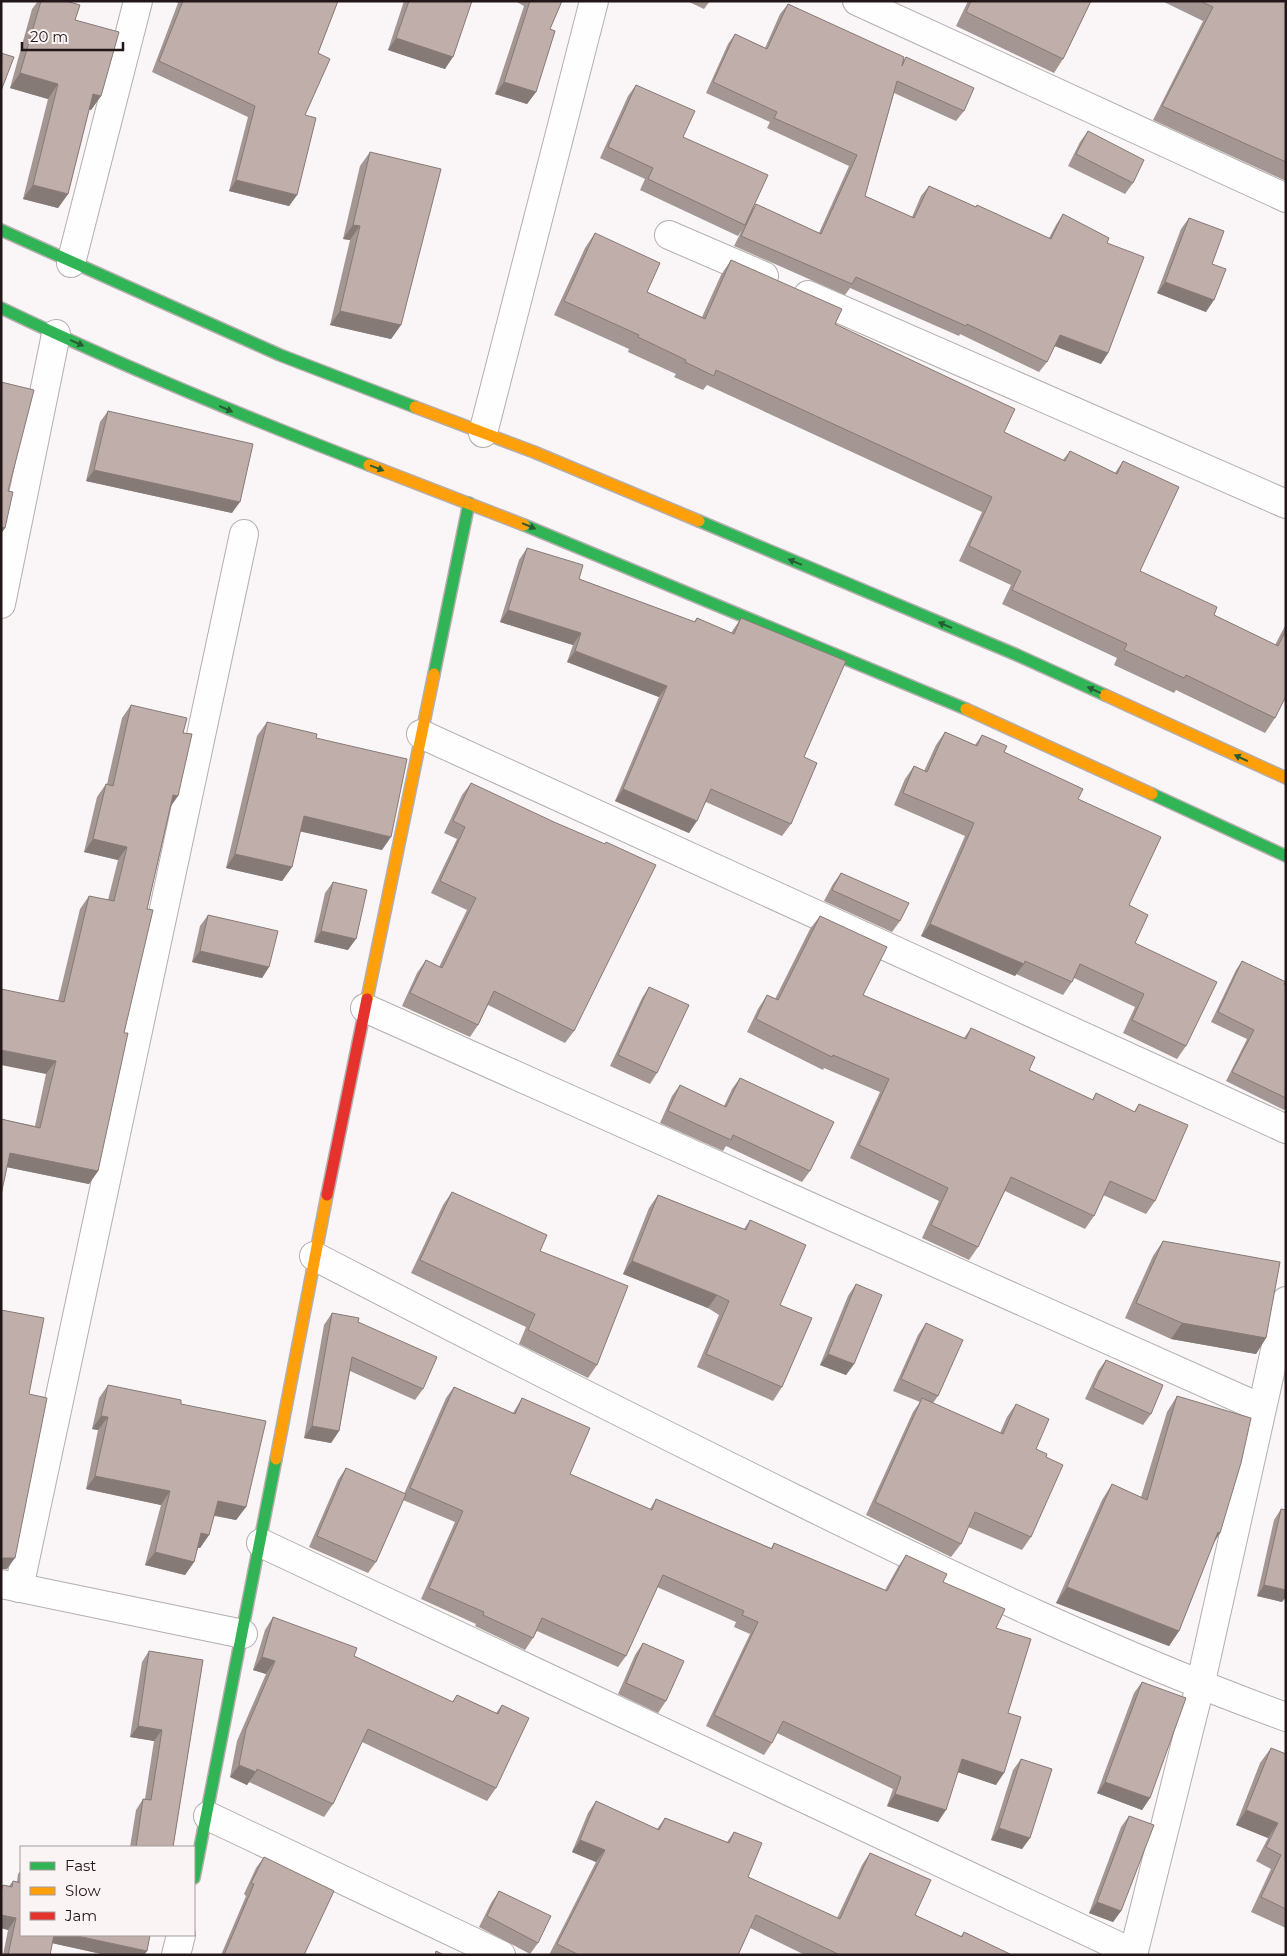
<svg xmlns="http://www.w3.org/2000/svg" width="1287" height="1956" font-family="Montserrat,sans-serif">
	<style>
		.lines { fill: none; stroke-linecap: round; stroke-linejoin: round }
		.street-casing { stroke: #b5aeae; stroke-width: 30 }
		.fast-casing { stroke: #b5aeae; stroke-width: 14 }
		.slow-casing { stroke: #b5aeae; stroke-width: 14 }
		.jam-casing { stroke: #b5aeae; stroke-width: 14 }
		.street { stroke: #fefefe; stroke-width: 28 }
		.fast { stroke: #30b455; stroke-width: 11 }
		.slow { stroke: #ff9f0a; stroke-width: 11 }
		.jam { stroke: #e5322d; stroke-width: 11 }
		.wall { fill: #a49692 }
		.shaded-wall { fill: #867a77 }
		.building { fill: #bfaeaa; stroke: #867a77 }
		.oneway { fill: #285d33 }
	</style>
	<rect width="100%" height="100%" fill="#faf5f6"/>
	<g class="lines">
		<defs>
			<g id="street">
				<polyline points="857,1 1286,198"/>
				<polyline points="669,235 764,276"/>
				<polyline points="71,263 138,1"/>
				<polyline points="808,295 1286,504"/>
				<polyline points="483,433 594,1"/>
				<polyline points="1,604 56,334"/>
				<polyline points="421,734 1286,1129"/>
				<polyline points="365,1008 1261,1408"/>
				<path d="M314,1256c160,83 321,164 483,244 160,79 321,156 489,217"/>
				<polyline points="261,1543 1133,1953"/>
				<polyline points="1,1584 243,1634"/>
				<polyline points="19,1588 244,534"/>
				<polyline points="208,1816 501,1955"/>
				<polyline points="176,1955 181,1935"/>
				<polyline points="1133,1955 1200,1686 1286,1301"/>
			</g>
			<g id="fast">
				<polyline points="1,230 280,355 415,407"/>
				<path d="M1,308c121,58 244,109 368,157"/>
				<polyline points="699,521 1017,655 1105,695"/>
				<polyline points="524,525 966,709"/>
				<polyline points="434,674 469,503"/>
				<polyline points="1152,794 1286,856"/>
				<polyline points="194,1878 276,1459"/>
			</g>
			<g id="slow">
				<polyline points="415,407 534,452 699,521"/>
				<polyline points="369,465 524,525"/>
				<polyline points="1105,695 1286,778"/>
				<polyline points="966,709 1152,794"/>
				<polyline points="367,999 434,674"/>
				<polyline points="276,1459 327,1195"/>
			</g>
			<polyline id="jam" points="327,1195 367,999"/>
		</defs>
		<use href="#street" class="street-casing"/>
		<use href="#fast" class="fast-casing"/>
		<use href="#slow" class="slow-casing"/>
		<use href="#jam" class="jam-casing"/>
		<use href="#street" class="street"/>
		<use href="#fast" class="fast"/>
		<use href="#slow" class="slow"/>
		<use href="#jam" class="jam"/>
	</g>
	<g class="wall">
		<polygon points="38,1 66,1 75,20 101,96 91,110 89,110 68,194 58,208 23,199 48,99 10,88 32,9"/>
		<polygon points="174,1 338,1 318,53 305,115 297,195 289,206 229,191 248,117 152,72 178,3"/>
		<polygon points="404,1 472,1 445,69 388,50"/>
		<polygon points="515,1 562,1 550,29 536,92 527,104 495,94 524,6"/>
		<polygon points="687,1 710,1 704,9"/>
		<polygon points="968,1 1091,1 1063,59 1054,73 956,26"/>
		<polygon points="1162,1 1286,1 1286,181 1153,120 1203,21"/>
		<polygon points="788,4 903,61 906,57 964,111 956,121 894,93 865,196 912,217 921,196 929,186 975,207 977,205 1049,238 1056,225 1063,214 1107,243 1108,353 1101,364 1054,346 1047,362 1039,372 960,334 959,336 850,288 845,295 734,246 742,230 738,236 640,190 645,179 600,158 628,96 636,85 683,137 752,210 756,204 819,233 849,166 767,128 770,122 706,93 728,44 735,34 765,48 780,14"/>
		<polygon points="1088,131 1133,183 1125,194 1068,166 1080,142"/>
		<polygon points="370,152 401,325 391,339 330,325 350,240 343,239 360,166"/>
		<polygon points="1189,218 1212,264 1206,312 1157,293 1181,229"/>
		<polygon points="595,233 647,292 702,317 721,275 731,260 835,324 1004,432 1063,460 1070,451 1115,473 1123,461 1140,571 1214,615 1275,645 1286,624 1286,696 1275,718 1265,733 1176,690 1174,693 1114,665 1117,658 1002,604 1011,585 959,561 982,512 707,385 703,390 674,377 676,374 628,352 629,349 554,315 585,248"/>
		<polygon points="108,411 232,513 86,481 100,422"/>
		<polygon points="527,548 579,579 694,622 697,618 731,633 741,618 804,757 791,824 782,836 706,802 689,833 615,801 659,697 567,662 573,645 500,622 519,560"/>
		<polygon points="131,705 183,733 171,806 147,909 98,1171 89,1184 7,1167 1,1119 35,1126 46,1074 58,1001 80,909 89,896 108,900 118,860 84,852 97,797 106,784 107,784 122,718"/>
		<polygon points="267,722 316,738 382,850 300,831 292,867 282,881 226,868 257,736"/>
		<polygon points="945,732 975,745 982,735 1004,752 1078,799 1129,905 1135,943 1186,1046 1177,1059 1123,1033 1135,1007 1074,978 1072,982 1063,995 1016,974 1015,976 921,936 965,836 894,805 905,779 914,766 924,771 936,745"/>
		<polygon points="471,783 574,1031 565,1043 488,1005 478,1025 470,1037 402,1006 417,973 426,960 439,967 467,910 431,893 457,839 444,833 462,795"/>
		<polygon points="841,873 900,921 892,932 824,901 833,884"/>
		<polygon points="333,882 348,950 314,942 325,893"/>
		<polygon points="208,915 269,967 262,978 192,962 200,926"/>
		<polygon points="820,916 863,995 964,1038 971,1028 1029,1070 1092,1100 1096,1093 1134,1112 1139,1104 1155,1201 1146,1214 1103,1195 1094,1216 1085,1229 1005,1191 978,1247 969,1260 922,1238 939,1201 850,1158 880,1092 824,1068 823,1070 747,1032 758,1009 767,995 775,999 810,929"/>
		<polygon points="1242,961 1286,985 1286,1107 1284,1110 1226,1081 1247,1039 1211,1022 1236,970"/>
		<polygon points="649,987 657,1073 650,1084 610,1066 642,998"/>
		<polygon points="740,1078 810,1171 802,1182 726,1146 723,1151 660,1123 672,1096 680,1085 724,1106 732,1089"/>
		<polygon points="452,1192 540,1251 597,1365 588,1378 519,1344 526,1327 411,1273 443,1205"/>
		<polygon points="658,1195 744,1229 750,1220 780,1305 782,1387 773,1401 697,1367 719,1315 708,1308 623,1274 649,1208"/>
		<polygon points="1163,1241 1266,1338 1256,1354 1171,1339 1125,1318 1153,1256"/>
		<polygon points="856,1284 854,1364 846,1375 820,1365 848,1296"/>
		<polygon points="332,1313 358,1322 423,1389 415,1400 350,1371 339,1431 331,1443 304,1438 324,1325"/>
		<polygon points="926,1323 938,1396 933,1403 1000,1433 1007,1417 1016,1404 1036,1449 1046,1457 1031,1537 1022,1550 968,1527 961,1544 951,1557 866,1515 913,1412 920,1402 893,1391 918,1335"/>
		<polygon points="1106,1360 1151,1414 1143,1425 1085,1399 1098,1371"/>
		<polygon points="108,1385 181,1404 246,1507 236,1520 214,1516 209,1535 200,1548 198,1548 194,1562 185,1575 145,1565 161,1505 86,1489 98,1430 92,1429 99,1398"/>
		<polygon points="454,1387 513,1413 522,1398 570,1474 650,1509 656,1499 771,1548 774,1543 885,1590 898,1567 906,1555 943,1582 996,1628 1008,1713 996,1785 958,1772 938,1822 887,1806 893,1789 777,1733 772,1743 764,1755 706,1726 750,1634 734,1627 736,1622 657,1587 626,1656 618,1667 537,1631 533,1638 525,1650 475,1626 476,1624 421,1599 455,1522 403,1500 376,1562 368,1573 309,1547 338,1480 346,1468 404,1494 446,1398"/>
		<polygon points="1177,1396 1213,1543 1179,1631 1169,1646 1056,1603 1102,1500 1112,1484 1141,1497 1167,1412"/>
		<polygon points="1281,1509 1282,1602 1257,1596 1274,1520"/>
		<polygon points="273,1617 354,1656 452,1702 457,1695 496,1713 502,1705 496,1788 487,1801 362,1742 333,1804 324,1817 249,1782 247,1785 230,1777 237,1741 266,1674 253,1670 265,1630"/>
		<polygon points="643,1643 666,1701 658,1713 618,1694 635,1655"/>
		<polygon points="149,1651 203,1660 173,1847 130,1847 136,1810 143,1799 145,1799 154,1741 130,1737 142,1662"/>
		<polygon points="1142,1682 1150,1798 1142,1810 1097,1793 1134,1693"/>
		<polygon points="1271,1748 1286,1754 1286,1928 1251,1912 1271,1869 1256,1861 1268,1838 1236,1825 1260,1763"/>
		<polygon points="1021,1759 1030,1838 1022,1849 991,1840 1013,1770"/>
		<polygon points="596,1801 657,1829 665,1818 727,1842 734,1832 748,1877 837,1918 862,1865 870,1853 915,1915 961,1936 964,1932 1012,1955 805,1955 750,1928 738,1955 549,1955 596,1862 572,1852 588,1813"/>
		<polygon points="1129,1816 1121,1911 1113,1922 1089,1913 1121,1827"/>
		<polygon points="264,1857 304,1955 221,1955 246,1896 244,1894 256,1868"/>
		<polygon points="21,1870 21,1935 147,1951 144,1955 106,1955 52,1943 50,1955 3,1955 8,1930 1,1928 1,1887 3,1885 9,1886 13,1881 17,1882 18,1874"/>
		<polygon points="499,1891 538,1943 530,1954 479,1927 491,1903"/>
	</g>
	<g class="shaded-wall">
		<polygon points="396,38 453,57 445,69 388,50"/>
		<polygon points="20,73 58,84 48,99 10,88"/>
		<polygon points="504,82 536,92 527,104 495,94"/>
		<polygon points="93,94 101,96 91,110 83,108"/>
		<polygon points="236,180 297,195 289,206 229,191"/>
		<polygon points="33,185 68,194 58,208 23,199"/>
		<polygon points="353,225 360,226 350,240 343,239"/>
		<polygon points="1165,282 1214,300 1206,312 1157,293"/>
		<polygon points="340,311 401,325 391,339 330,325"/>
		<polygon points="1060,335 1108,353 1101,364 1053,345"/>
		<polygon points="94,470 240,502 232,513 86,481"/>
		<polygon points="1,527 5,528 1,534"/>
		<polygon points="508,610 581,633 573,645 500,622"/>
		<polygon points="575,651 667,686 659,697 567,662"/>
		<polygon points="623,789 697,821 689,833 615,801"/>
		<polygon points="173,795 178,796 169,809"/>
		<polygon points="304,816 391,837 382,850 294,830"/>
		<polygon points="93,839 127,847 118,860 84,852"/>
		<polygon points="235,854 292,867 282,881 226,868"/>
		<polygon points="930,924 1024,964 1015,976 921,936"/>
		<polygon points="321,931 356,939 348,950 314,942"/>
		<polygon points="200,951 269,967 262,978 192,962"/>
		<polygon points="1,1050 56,1061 46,1074 1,1065"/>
		<polygon points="10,1153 98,1171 89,1184 1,1166"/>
		<polygon points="632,1261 717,1295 708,1308 623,1274"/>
		<polygon points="1182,1323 1266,1338 1256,1354 1171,1339"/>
		<polygon points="828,1354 854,1364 846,1375 820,1365"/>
		<polygon points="101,1416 108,1417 98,1430 92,1429"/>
		<polygon points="312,1426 339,1431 331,1443 304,1438"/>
		<polygon points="95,1476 170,1491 161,1505 86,1489"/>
		<polygon points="218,1501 246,1507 236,1520 209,1514"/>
		<polygon points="1218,1532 1220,1533 1210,1549"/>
		<polygon points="201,1533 209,1535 200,1548 192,1547"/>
		<polygon points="155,1552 194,1562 185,1575 145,1565"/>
		<polygon points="3,1558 15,1558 7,1569 1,1569 1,1560"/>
		<polygon points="1264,1585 1286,1590 1286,1597 1282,1602 1257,1596"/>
		<polygon points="1067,1587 1179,1631 1169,1646 1056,1603"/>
		<polygon points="262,1657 275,1661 266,1674 253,1670"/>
		<polygon points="138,1726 162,1730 154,1741 130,1737"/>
		<polygon points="962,1759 1004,1773 996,1785 954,1771"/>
		<polygon points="239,1765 256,1772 247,1785 230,1777"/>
		<polygon points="1105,1782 1150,1798 1142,1810 1097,1793"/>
		<polygon points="895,1794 946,1810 938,1822 887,1806"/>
		<polygon points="1246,1810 1278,1823 1268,1838 1236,1825"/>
		<polygon points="999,1828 1030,1838 1022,1849 991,1840"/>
		<polygon points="580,1840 605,1850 596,1862 572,1852"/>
		<polygon points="1097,1902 1121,1911 1113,1922 1089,1913"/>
		<polygon points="1,1915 16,1918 8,1930 1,1928"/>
		<polygon points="52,1935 73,1935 147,1951 144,1955 106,1955 47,1942"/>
	</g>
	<g class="building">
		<polygon points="41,1 66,1 80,5 75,20 119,32 101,96 93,94 68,194 33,185 58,84 20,73"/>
		<polygon points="183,1 338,1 318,53 330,59 305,115 316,118 297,195 236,180 255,106 159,61"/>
		<polygon points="409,1 472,1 453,57 396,38"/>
		<polygon points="530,1 562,1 550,29 555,31 536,92 504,82"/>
		<polygon points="971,1 1091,1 1063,59 966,12"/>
		<polygon points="1200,1 1286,1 1286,162 1162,106 1213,7"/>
		<polygon points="788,4 904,57 902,66 906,57 974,88 964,111 897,81 865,196 914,218 929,186 976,207 977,205 1051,239 1063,214 1109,238 1107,243 1144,257 1108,353 1060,335 1047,362 967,324 966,326 856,277 852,284 741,236 756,204 821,234 857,155 774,118 777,112 713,82 735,34 767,49"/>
		<polygon points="1,53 14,57 1,91"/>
		<polygon points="636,85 695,111 683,137 768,175 745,225 648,179 653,168 608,147"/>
		<polygon points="1088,131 1144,160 1133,183 1076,154"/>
		<polygon points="370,152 441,169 401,325 340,311 360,226 353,225"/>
		<polygon points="1189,218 1224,231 1212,264 1226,269 1214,300 1165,282"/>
		<polygon points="595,233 660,263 647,292 705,319 731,260 842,309 835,324 1015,409 1004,432 1065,461 1070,451 1117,474 1123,461 1179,487 1140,571 1217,607 1214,615 1278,646 1286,630 1286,696 1275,718 1186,675 1184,678 1124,650 1127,644 1012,590 1021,571 969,546 992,497 716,370 714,376 685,362 686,360 638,337 639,335 564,301"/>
		<polygon points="1,382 34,390 8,491 13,492 5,528 1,527"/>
		<polygon points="108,411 253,444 240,502 94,470"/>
		<polygon points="527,548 583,565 579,579 695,622 697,618 734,634 741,618 846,661 804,757 817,763 791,824 711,789 697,821 623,789 667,686 575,651 581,633 508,610"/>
		<polygon points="131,705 187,718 183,733 192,734 178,796 173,795 147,909 153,910 124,1033 128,1033 98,1171 10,1153 1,1195 1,1119 40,1128 56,1061 1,1050 1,989 64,1002 89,896 114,901 127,847 93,839 106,784 113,786"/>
		<polygon points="267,722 317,734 316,738 407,759 391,837 304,816 292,867 235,854"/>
		<polygon points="945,732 977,746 982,735 1007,746 1004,752 1083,789 1078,799 1161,837 1129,905 1148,915 1135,943 1217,982 1186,1046 1132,1020 1144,994 1080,964 1072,982 1025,961 1024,964 930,924 974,823 903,793 914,766 927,772"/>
		<polygon points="471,783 554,822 605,844 606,842 656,865 574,1031 494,991 478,1025 410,993 426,960 442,968 476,898 440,881 465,827 453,821"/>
		<polygon points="841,873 909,903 900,921 832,890"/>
		<polygon points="333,882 367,890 356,939 321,931"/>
		<polygon points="208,915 278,931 269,967 200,951"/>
		<polygon points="820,916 887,947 863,995 966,1039 971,1028 1035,1057 1029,1070 1093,1100 1096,1093 1135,1112 1139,1104 1188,1125 1155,1201 1110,1181 1094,1216 1011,1177 978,1247 931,1225 948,1188 859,1145 889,1079 833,1055 832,1057 756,1019 767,995 778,1000"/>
		<polygon points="1242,961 1286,982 1284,984 1286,985 1286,1098 1232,1072 1254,1030 1218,1012"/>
		<polygon points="649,987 689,1005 657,1073 618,1055"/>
		<polygon points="740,1078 834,1122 810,1171 733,1135 731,1140 668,1111 680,1085 726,1107"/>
		<polygon points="452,1192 547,1235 540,1251 628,1286 597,1365 528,1330 535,1314 420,1260"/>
		<polygon points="658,1195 746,1230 750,1220 806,1245 780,1305 812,1318 782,1387 706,1354 729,1301 717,1295 632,1261"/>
		<polygon points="1163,1241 1280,1262 1266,1338 1182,1323 1136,1303"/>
		<polygon points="856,1284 882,1295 854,1364 828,1354"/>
		<polygon points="1,1310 44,1318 29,1394 47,1398 15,1558 3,1558 1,1560"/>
		<polygon points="332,1313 359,1318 358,1322 437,1357 423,1389 352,1357 339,1431 312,1426"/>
		<polygon points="926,1323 963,1340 938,1396 901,1379"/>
		<polygon points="1106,1360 1163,1385 1151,1414 1093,1388"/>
		<polygon points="108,1385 181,1400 181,1404 266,1421 246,1507 218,1501 209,1535 201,1533 194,1562 155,1552 170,1491 95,1476 108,1417 101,1416"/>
		<polygon points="454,1387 515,1414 522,1398 590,1428 570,1474 652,1510 656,1499 772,1549 774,1543 887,1591 906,1555 947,1574 943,1582 1005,1609 996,1628 1031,1639 1008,1713 1021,1717 1004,1773 962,1759 946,1810 895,1794 901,1777 783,1721 772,1743 714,1715 758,1622 742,1615 744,1611 663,1575 626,1656 542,1618 533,1638 483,1615 484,1612 429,1588 463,1511 410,1488"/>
		<polygon points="1177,1396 1251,1418 1241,1463 1220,1533 1218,1532 1179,1631 1067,1587 1112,1484 1147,1500"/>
		<polygon points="922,1398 1003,1434 1016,1404 1049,1419 1036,1449 1047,1454 1046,1457 1063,1465 1031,1537 975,1512 961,1544 875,1502"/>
		<polygon points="346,1468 406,1494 376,1562 317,1536"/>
		<polygon points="1281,1509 1286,1510 1286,1590 1264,1585"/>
		<polygon points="273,1617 357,1648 354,1656 453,1702 457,1695 498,1714 502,1705 529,1718 496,1788 368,1729 333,1804 257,1769 256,1772 239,1765 246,1729 275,1661 262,1657"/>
		<polygon points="643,1643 684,1661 666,1701 626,1683"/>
		<polygon points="149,1651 203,1660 173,1847 136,1847 143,1799 151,1800 162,1730 138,1726"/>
		<polygon points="1142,1682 1186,1698 1150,1798 1105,1782"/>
		<polygon points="1271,1748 1286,1754 1286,1909 1261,1897 1281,1855 1266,1847 1278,1823 1246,1810"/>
		<polygon points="1021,1759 1052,1769 1030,1838 999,1828"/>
		<polygon points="596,1801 659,1830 665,1818 729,1843 734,1832 762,1843 748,1877 840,1919 870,1853 931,1880 915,1915 962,1937 964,1932 1012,1955 840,1955 756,1915 738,1955 579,1955 557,1944 605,1850 580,1840"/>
		<polygon points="1129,1816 1154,1825 1121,1911 1097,1902"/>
		<polygon points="264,1857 334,1891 304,1955 224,1955 254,1884 251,1883"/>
		<polygon points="13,1881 21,1883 21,1935 54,1935 50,1955 8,1955 16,1918 1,1915 1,1892 3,1885 12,1887"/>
		<polygon points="499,1891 551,1916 538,1943 487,1916"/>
		<polygon points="73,1935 150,1935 147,1951"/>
		<polygon points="436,1951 444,1955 435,1955"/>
	</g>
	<defs><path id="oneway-solid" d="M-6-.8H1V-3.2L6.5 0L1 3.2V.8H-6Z" transform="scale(1.25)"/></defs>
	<g class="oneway">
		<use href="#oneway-solid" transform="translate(77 343) rotate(24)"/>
		<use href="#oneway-solid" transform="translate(226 409) rotate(24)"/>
		<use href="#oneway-solid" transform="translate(377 468) rotate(21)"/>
		<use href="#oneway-solid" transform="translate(529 526) rotate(23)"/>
		<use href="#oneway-solid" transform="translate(795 562) rotate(-157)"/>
		<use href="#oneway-solid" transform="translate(945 625) rotate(-157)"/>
		<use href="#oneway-solid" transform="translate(1094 690) rotate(-155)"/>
		<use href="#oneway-solid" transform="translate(1241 758) rotate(-155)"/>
	</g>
	<rect width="1287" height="1956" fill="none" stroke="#221618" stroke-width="5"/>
	<rect x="20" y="1846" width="175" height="90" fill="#fbf4f5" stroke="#a49b9d"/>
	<rect x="30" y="1862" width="25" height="8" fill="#30b455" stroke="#a49b9d"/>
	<text x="65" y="1871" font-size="15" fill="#221618">Fast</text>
	<rect x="30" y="1887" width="25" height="8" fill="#ff9f0a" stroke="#a49b9d"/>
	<text x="65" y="1896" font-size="15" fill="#221618">Slow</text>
	<rect x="30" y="1912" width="25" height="8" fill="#e5322d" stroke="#a49b9d"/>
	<text x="65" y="1921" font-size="15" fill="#221618">Jam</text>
	<path d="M22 42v8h101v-8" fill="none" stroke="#221618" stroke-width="2.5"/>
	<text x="30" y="42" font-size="15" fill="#221618" stroke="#fbf4f5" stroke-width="4" paint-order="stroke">20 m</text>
</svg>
